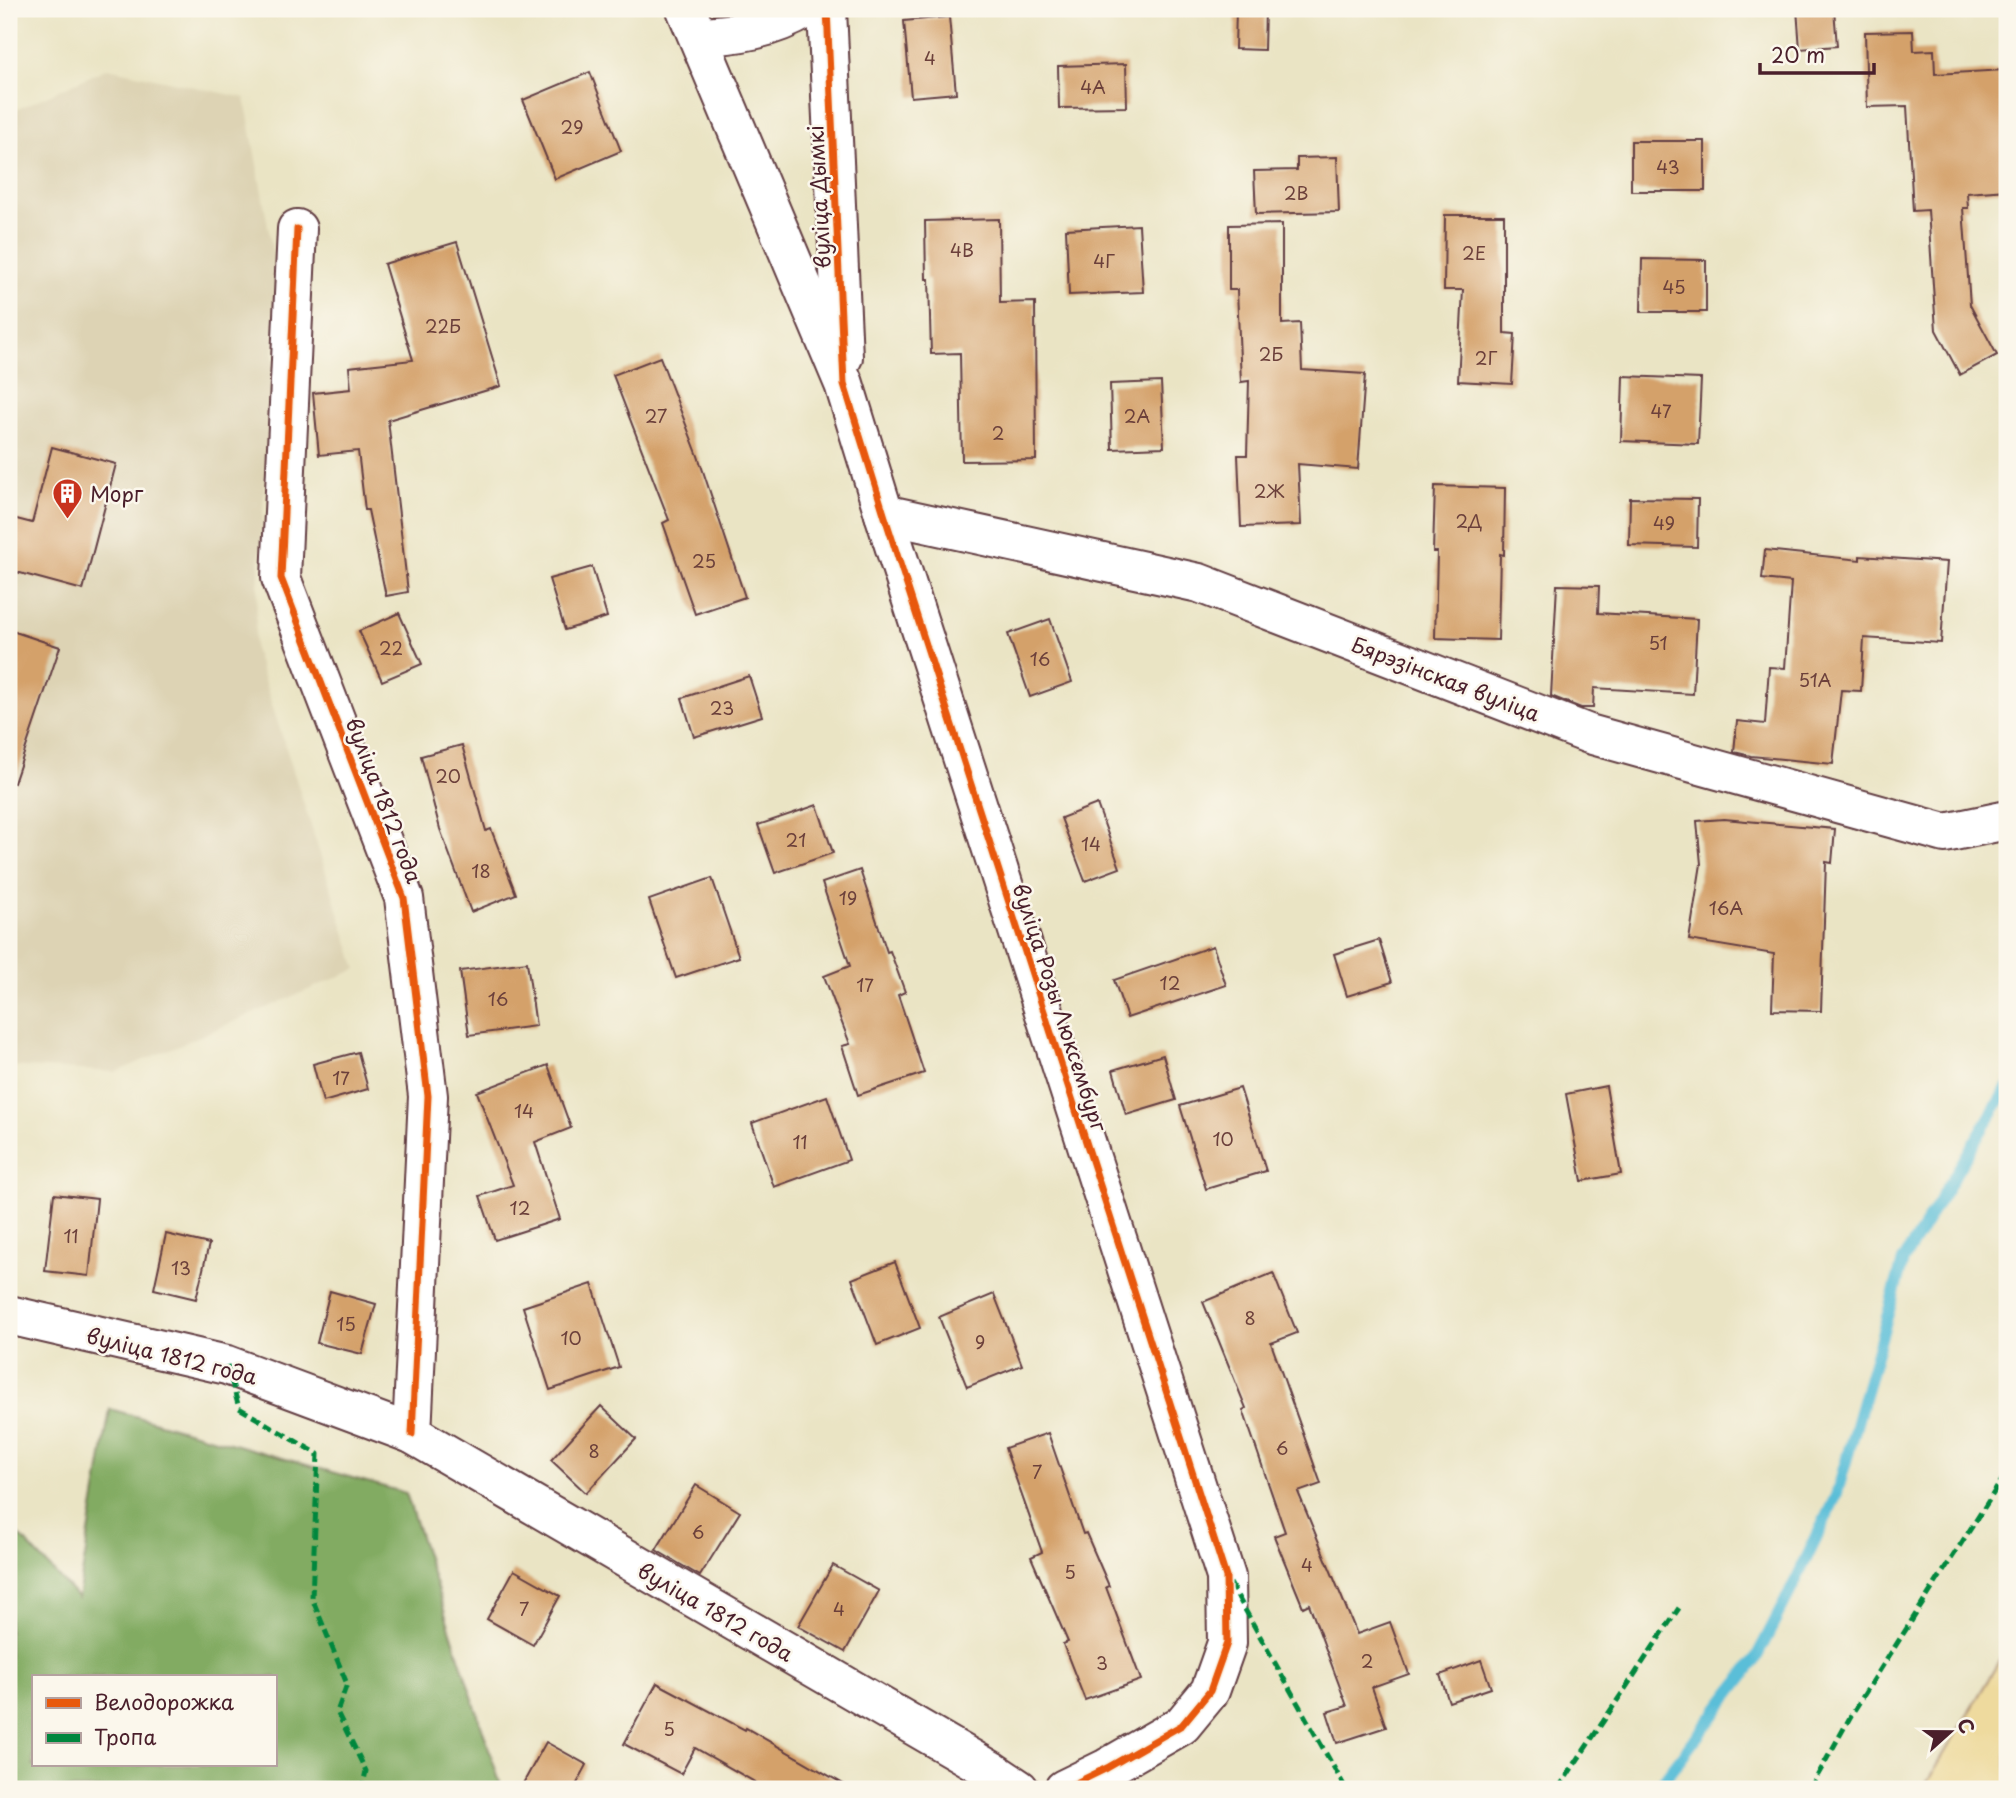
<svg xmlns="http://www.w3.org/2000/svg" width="2016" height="1798" font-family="'Playpen Sans',sans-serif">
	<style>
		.built { fill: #ddd3b4 }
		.forest { fill: #82ab62; stroke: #666546; stroke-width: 2; fill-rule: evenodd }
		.sand { fill: #eeda9e; stroke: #9c7c64; stroke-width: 2 }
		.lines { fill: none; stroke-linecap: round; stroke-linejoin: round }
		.stream { stroke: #5abed8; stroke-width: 12 }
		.building { fill: #d4a16b }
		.street-casing { stroke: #623d42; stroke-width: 42 }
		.secondary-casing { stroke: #623d42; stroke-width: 42 }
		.street { stroke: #fff; stroke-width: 38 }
		.secondary { stroke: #fff; stroke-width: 38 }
		.quiet { stroke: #00873e; stroke-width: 5; stroke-dasharray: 10 5; stroke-linecap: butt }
		.cycleway-casing { stroke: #fbf7ec; stroke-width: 11 }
		.cycleway { stroke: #e8590c; stroke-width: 7 }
		.labels { text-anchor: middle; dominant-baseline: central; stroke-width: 5; stroke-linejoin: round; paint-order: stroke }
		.number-label { font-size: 18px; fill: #6c403b }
		.street-label { font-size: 21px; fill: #4a1f2b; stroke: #fbf7ec }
		.poi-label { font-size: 21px; fill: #4a1f2b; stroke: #fbf7ec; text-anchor: start }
	</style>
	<rect width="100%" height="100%" fill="#fbf7ec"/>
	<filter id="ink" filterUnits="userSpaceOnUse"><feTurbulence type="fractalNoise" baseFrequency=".0143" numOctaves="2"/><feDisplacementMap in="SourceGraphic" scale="14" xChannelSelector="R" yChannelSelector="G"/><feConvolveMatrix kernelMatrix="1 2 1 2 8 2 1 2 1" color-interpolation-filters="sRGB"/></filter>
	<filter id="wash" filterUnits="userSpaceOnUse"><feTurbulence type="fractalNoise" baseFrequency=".00686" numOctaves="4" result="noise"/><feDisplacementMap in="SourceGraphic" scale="28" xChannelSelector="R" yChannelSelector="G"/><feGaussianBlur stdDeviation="1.57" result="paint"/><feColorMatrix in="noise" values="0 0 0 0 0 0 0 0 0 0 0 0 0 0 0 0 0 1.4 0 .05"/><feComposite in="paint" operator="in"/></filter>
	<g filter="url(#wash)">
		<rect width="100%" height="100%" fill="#eae4c4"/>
		<polygon class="built" points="108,68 245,98 278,282 254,649 357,969 116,1072 9,1066 9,113"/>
		<path class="forest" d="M110,1409l296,84 96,296h-493v-265l69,74zM33,1677h242v88h-242z"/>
		<polygon class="sand" points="2007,1648 2007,1789 1923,1789"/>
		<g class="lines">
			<polyline class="stream" points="1657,1789 1754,1662 1796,1580 1836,1496 1903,1261 2007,1088"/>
		</g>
		<g id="blocks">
			<g class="building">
				<polygon points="1236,9 1265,9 1264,50 1235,49"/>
				<polygon points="1797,9 1834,9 1837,46 1800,49"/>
				<polygon points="949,17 956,93 911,97 904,21"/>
				<polygon points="1913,31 1914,51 1934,50 1935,74 2005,70 2007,190 1967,193 1968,208 1963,208 1970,305 1997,355 1960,375 1936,330 1928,210 1913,211 1907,106 1867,107 1865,32"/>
				<polygon points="1126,64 1127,107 1059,108 1058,66"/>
				<polygon points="590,72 621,151 555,179 523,100"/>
				<rect x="1631" y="141" width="74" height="50"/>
				<polygon points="1337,157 1339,212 1256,214 1254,171 1297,170 1297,158"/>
				<polygon points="1445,215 1504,215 1504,333 1515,334 1512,384 1458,381 1463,290 1444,290"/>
				<polygon points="999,219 1000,303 1035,302 1036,460 962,461 960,353 931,354 929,279 926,279 925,221"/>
				<polygon points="1282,224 1282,324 1300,323 1302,370 1365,374 1358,469 1298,464 1301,525 1241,527 1238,455 1247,455 1249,381 1241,382 1237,290 1229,290 1229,225"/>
				<polygon points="1139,225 1143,292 1069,295 1066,229"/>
				<polygon points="457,242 501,386 388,420 408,592 386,596 368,510 365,510 358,451 319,455 313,393 351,389 349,367 413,360 384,264"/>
				<polygon points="1642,259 1706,260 1706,312 1641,312"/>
				<polygon points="660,357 698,456 745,597 695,614 663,523 669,520 613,375"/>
				<polygon points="1623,376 1701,379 1698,444 1621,441"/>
				<polygon points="1161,382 1164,447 1112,449 1110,384"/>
				<polygon points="52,447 116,464 83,590 9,570 9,517 32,523"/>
				<polygon points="1435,486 1505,488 1504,555 1500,554 1498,640 1435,638 1437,552 1433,552"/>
				<polygon points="1630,498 1698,499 1697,547 1629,545"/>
				<polygon points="1765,550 1860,560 1860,556 1947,562 1941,643 1864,638 1861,691 1841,690 1833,764 1751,756 1734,752 1737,721 1765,724 1769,667 1785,668 1791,582 1762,579"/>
				<polygon points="592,567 607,617 565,630 549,579"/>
				<polygon points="1557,585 1599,586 1598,613 1697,619 1693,694 1594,688 1593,708 1581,708 1551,696"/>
				<polygon points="399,613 422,664 382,681 359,631"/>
				<polygon points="1050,619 1072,682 1030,697 1008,634"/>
				<polygon points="9,630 60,647 14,783 9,782"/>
				<polygon points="749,676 762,716 694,737 682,698"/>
				<polygon points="462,745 486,831 491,829 516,894 471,912 440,829 421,756"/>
				<polygon points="1097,804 1120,868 1085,881 1061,818"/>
				<polygon points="817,805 833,853 775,873 758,825"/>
				<polygon points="1724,819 1835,829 1832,863 1826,862 1821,1011 1772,1010 1774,954 1689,940 1701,864 1697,821"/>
				<polygon points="860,870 887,952 890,951 905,992 898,995 924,1073 858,1095 842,1046 850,1044 824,976 850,966 822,883"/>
				<polygon points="712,878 739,957 676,978 649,900"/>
				<polygon points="1379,940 1392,982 1347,996 1334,954"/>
				<polygon points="1213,946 1226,985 1127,1018 1114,980"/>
				<polygon points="527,962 536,1026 469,1035 460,971"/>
				<polygon points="358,1052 368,1089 323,1102 313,1064"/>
				<polygon points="1163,1055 1176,1100 1126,1115 1113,1070"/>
				<polygon points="548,1065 571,1128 535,1142 560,1219 495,1240 480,1196 513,1185 477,1092"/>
				<polygon points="1606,1086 1621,1174 1582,1181 1566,1094"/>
				<polygon points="1240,1088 1266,1171 1206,1189 1180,1106"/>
				<polygon points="827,1096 849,1160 774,1187 752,1123"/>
				<polygon points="54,1194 97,1199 89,1276 45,1271"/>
				<polygon points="166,1234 209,1244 196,1299 154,1289"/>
				<polygon points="895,1262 920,1328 877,1345 852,1279"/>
				<polygon points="1273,1273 1297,1333 1271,1343 1321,1484 1298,1492 1357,1634 1390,1622 1409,1674 1372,1687 1386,1727 1337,1743 1327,1712 1347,1706 1309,1604 1303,1607 1274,1536 1285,1532 1243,1410 1246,1408 1203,1302"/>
				<polygon points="592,1284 619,1367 550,1390 523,1307"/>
				<polygon points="330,1291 376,1304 362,1354 317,1343"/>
				<polygon points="994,1294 1022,1365 967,1387 939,1317"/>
				<polygon points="601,1406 636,1439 586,1493 551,1460"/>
				<polygon points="1048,1433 1083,1534 1086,1533 1109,1586 1106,1587 1141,1680 1085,1700 1063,1644 1068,1642 1031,1557 1042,1552 1005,1448"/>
				<polygon points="696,1485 740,1512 700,1576 656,1550"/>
				<polygon points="833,1565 879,1591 845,1652 798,1626"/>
				<polygon points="514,1570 560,1596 533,1645 487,1619"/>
				<polygon points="1481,1660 1491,1688 1449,1702 1440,1675"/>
				<polygon points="657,1683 745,1730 746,1728 852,1789 767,1789 695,1748 681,1774 624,1744"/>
				<polygon points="546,1742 587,1765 574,1789 520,1789"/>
			</g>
		</g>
	</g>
	<g filter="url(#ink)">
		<use href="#blocks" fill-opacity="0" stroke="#623d42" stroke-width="2"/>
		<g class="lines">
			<defs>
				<g id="street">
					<polyline points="297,229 281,578 404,898 428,1096 412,1434"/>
					<polyline points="884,514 1199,583 1589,734 1945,833 2007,820"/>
					<polyline points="9,1315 227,1365 412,1434 992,1771 1019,1789"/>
				</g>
				<g id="secondary">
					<polyline points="686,9 844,384 884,514 1226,1577 1227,1643 1210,1691 1182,1725 1107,1768 1064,1789"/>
					<polyline points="827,9 843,357"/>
					<path d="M698,36c39,-1 74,-7 108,-27"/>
				</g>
			</defs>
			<use href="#street" class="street-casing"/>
			<use href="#secondary" class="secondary-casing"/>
			<use href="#street" class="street"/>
			<use href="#secondary" class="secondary"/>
			<g class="quiet">
				<polyline points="227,1365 239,1408 318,1454 312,1598 347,1684 337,1712 366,1771 362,1789"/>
				<polyline points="1230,1583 1346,1789"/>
				<polyline points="1558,1789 1679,1608"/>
				<polyline points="1810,1789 1853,1712 2007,1472"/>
			</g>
			<defs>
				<g id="cycleway">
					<polyline points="827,9 844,384 884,514 1226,1577 1227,1643 1210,1691 1182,1725 1107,1768 1064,1789"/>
					<polyline points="297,229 281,578 404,898 428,1096 412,1434"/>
				</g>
			</defs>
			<use href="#cycleway" class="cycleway-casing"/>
			<use href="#cycleway" class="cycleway"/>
		</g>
	</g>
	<defs>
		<symbol id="building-pin" viewBox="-11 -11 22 30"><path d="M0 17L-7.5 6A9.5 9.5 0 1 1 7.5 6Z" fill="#c8321e" stroke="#fbf7ec"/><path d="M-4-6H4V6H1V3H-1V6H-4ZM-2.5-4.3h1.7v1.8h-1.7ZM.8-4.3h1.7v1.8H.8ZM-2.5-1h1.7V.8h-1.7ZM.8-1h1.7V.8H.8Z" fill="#fff"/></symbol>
	</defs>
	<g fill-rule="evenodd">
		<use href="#building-pin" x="50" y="476" width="35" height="47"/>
	</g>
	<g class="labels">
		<g class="number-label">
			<text x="930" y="57">4</text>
			<text x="1093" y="86">4А</text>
			<text x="572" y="126">29</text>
			<text x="1668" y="166">43</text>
			<text x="1296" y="192">2В</text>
			<text x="962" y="249">4В</text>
			<text x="1474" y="252">2Е</text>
			<text x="1104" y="260">4Г</text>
			<text x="1674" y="286">45</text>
			<text x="443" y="325">22Б</text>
			<text x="1271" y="353">2Б</text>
			<text x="1486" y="357">2Г</text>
			<text x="1661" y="410">47</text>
			<text x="656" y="415">27</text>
			<text x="1137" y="415">2А</text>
			<text x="998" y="432">2</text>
			<text x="1269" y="490">2Ж</text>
			<text x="1469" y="520">2Д</text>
			<text x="1664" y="522">49</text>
			<text x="704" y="560">25</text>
			<text x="1658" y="642">51</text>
			<text x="391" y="647">22</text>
			<text x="1040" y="658">16</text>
			<text x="1815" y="679">51А</text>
			<text x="722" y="707">23</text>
			<text x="448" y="775">20</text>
			<text x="796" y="839">21</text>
			<text x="1091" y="843">14</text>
			<text x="481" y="870">18</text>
			<text x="848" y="897">19</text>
			<text x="1726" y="907">16А</text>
			<text x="1170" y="982">12</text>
			<text x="865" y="984">17</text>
			<text x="498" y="998">16</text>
			<text x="341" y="1077">17</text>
			<text x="524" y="1110">14</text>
			<text x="1223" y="1138">10</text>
			<text x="800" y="1141">11</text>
			<text x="520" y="1207">12</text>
			<text x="71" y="1235">11</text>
			<text x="181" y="1267">13</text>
			<text x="1250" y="1317">8</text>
			<text x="346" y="1323">15</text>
			<text x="571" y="1337">10</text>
			<text x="980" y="1341">9</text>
			<text x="1282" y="1447">6</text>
			<text x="594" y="1450">8</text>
			<text x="1037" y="1471">7</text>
			<text x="698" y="1531">6</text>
			<text x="1307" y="1564">4</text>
			<text x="1070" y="1571">5</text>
			<text x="524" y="1608">7</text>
			<text x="839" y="1608">4</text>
			<text x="1367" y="1660">2</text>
			<text x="1102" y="1662">3</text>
			<text x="669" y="1728">5</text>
		</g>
		<g class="street-label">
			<text transform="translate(818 197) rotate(-93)">вуліца Дымкі</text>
			<text transform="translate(1446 678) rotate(21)">Бярэзінская вуліца</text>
			<text transform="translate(385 800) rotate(69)">вуліца 1812 года</text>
			<text transform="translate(1061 1007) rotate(72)">вуліца Розы Люксембург</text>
			<text transform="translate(172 1355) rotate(14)">вуліца 1812 года</text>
			<text transform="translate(716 1611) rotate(30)">вуліца 1812 года</text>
		</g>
		<g class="poi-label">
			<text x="90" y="493">Морг</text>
		</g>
	</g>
	<rect width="2016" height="1798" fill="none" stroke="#fbf7ec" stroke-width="35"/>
	<rect x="32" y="1675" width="245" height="91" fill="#fbf7ec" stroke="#b4a19f" stroke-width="2"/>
	<rect x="46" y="1698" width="35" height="10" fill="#e8590c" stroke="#b4a19f" stroke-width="2"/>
	<text x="94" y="1710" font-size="21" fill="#4a1f2b">Велодорожка</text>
	<rect x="46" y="1733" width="35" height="10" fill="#00873e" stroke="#b4a19f" stroke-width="2"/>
	<text x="94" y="1745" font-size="21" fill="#4a1f2b">Тропа</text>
	<g transform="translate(1950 1732) rotate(69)" stroke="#fbf7ec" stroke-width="5" paint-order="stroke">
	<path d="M0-5L12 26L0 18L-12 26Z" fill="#4a1f2b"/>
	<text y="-10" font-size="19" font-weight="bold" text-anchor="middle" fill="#4a1f2b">С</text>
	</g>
	<path d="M1760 63v10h114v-10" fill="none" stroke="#4a1f2b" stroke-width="3.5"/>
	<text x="1771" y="63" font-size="21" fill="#4a1f2b" stroke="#fbf7ec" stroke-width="5" paint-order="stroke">20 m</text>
</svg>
